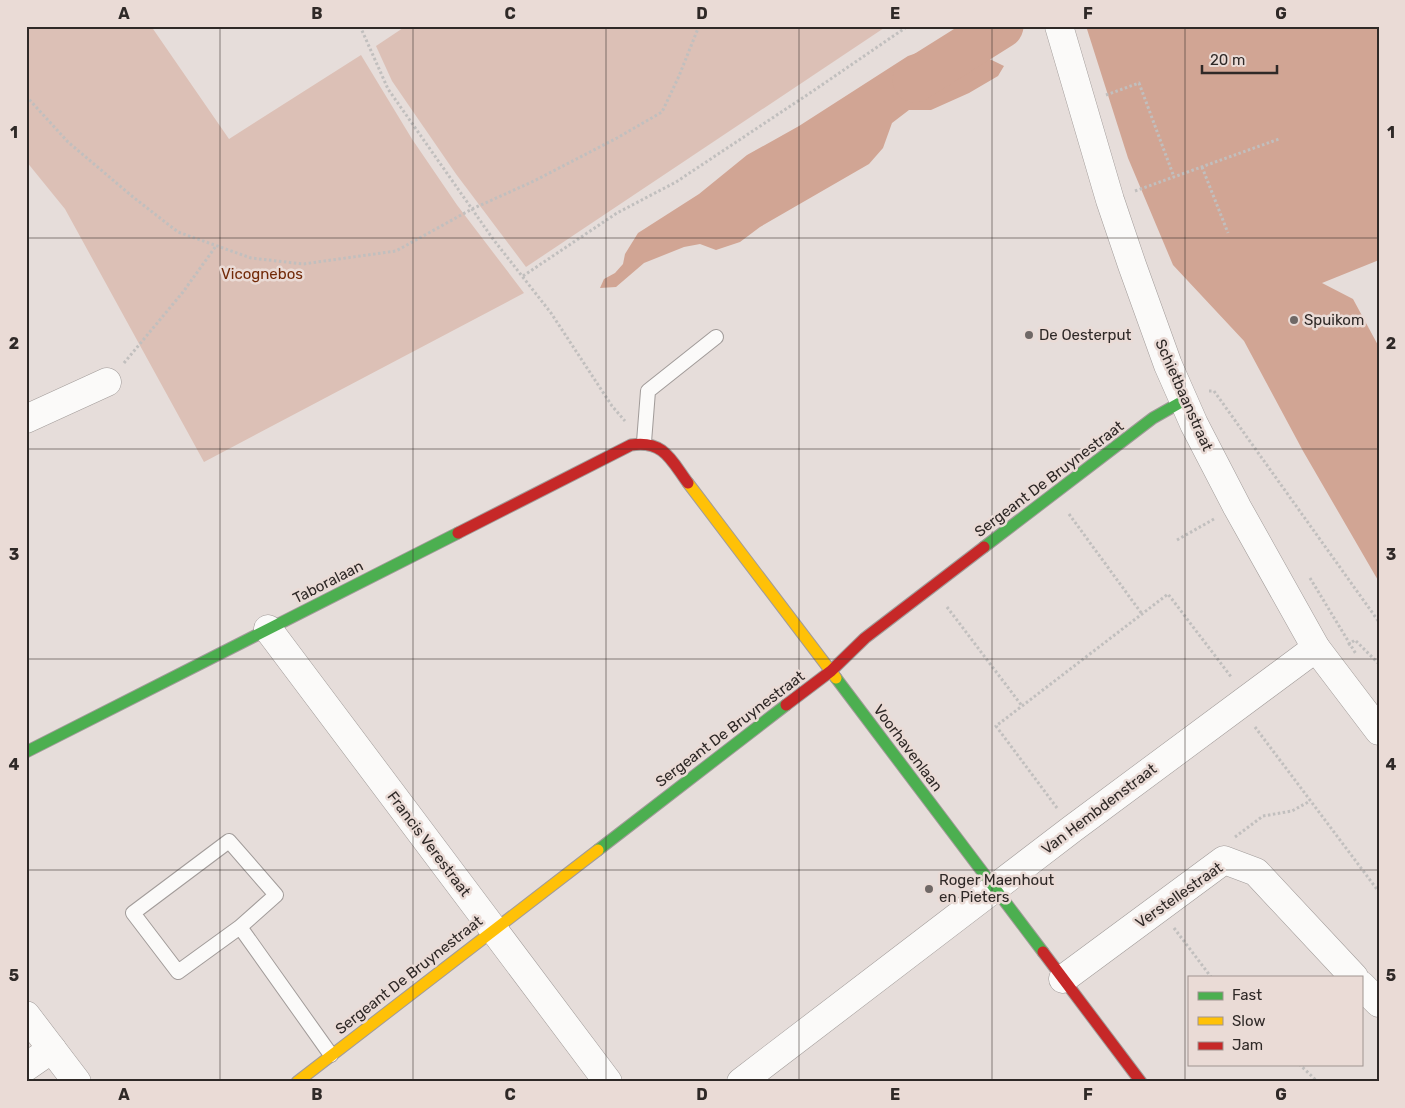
<svg xmlns="http://www.w3.org/2000/svg" width="1405" height="1108" font-family="Rubik,sans-serif">
	<style>
		.green { fill: #dcc0b6 }
		.water { fill: #d1a594 }
		.lines { fill: none; stroke-linecap: round; stroke-linejoin: round }
		.river { stroke: #d1a594; stroke-width: 45 }
		.lane-casing { stroke: #a19b99; stroke-width: 16 }
		.street-casing { stroke: #a19b99; stroke-width: 29 }
		.fast-casing { stroke: #a19b99; stroke-width: 13 }
		.slow-casing { stroke: #a19b99; stroke-width: 13 }
		.jam-casing { stroke: #a19b99; stroke-width: 13 }
		.path { stroke: #c1bfbe; stroke-width: 3; stroke-dasharray: 2.5 2.5; stroke-linecap: butt }
		.lane { stroke: #fbfaf9; stroke-width: 14 }
		.street { stroke: #fbfaf9; stroke-width: 28 }
		.fast { stroke: #4caf50; stroke-width: 11 }
		.slow { stroke: #ffc107; stroke-width: 11 }
		.jam { stroke: #c62828; stroke-width: 11 }
		.grid { fill: none; stroke: #2f2927; stroke-width: 1; stroke-opacity: 0.55 }
		.poi-dot { fill: #6f6866; stroke: #eadbd6; stroke-width: 2 }
		.labels { text-anchor: middle; dominant-baseline: central; stroke-width: 5; stroke-linejoin: round; paint-order: stroke }
		.park-label { font-size: 15px; fill: #722a08; stroke: #eadbd6 }
		.poi-label { font-size: 15px; fill: #2f2927; stroke: #eadbd6; text-anchor: start }
		.street-label { font-size: 15px; fill: #2f2927; stroke: #eadbd6 }
		.neatline { fill: none; stroke: #2f2927; stroke-width: 2 }
		.grid-label { font-size: 16px; text-anchor: middle; font-weight: bold; fill: #2f2927 }
	</style>
	<rect width="100%" height="100%" fill="#e6ddda"/>
	<g class="green">
		<polygon points="26,26 151,26 229,139 361,55 412,139 457,205 524,293 204,462 65,209 26,161"/>
		<polygon points="406,26 887,26 526,267 456,174 392,81 376,46"/>
	</g>
	<g class="water">
		<polygon points="1086,26 1379,26 1379,260 1322,283 1353,299 1379,347 1379,582 1303,451 1244,341 1173,265 1128,158"/>
		<polygon points="937,46 963,46 1004,66 998,76 969,93 931,110 909,110 892,123 883,148 869,164 760,227 740,242 716,250 700,244 684,247 644,263 616,287 600,288 604,279 615,273 623,264 625,254 638,233 699,194 747,155 799,126 908,56"/>
	</g>
	<g class="lines">
		<polyline class="river" points="915,80 1001,26"/>
		<defs>
			<g id="lane">
				<polyline points="644,442 648,391 716,337"/>
				<polyline points="240,927 276,895 229,841 133,913 178,972 240,927 331,1055"/>
			</g>
			<g id="street">
				<polyline points="1059,26 1110,200 1132,265 1168,365 1194,424 1237,507 1316,648 1379,731"/>
				<polyline points="26,419 107,382"/>
				<polyline points="268,629 608,1082"/>
				<polyline points="1063,979 1224,860 1256,872 1354,977"/>
				<polyline points="1361,985 1379,1003"/>
				<polyline points="26,1015 77,1082"/>
				<polyline points="26,1067 52,1049"/>
				<polyline points="741,1082 1072,829 1316,648"/>
			</g>
			<g id="fast">
				<polyline points="984,547 1153,418 1183,401"/>
				<polyline points="836,678 1043,952"/>
				<polyline points="26,752 458,533"/>
				<polyline points="598,850 786,705"/>
			</g>
			<g id="slow">
				<polyline points="688,483 836,678"/>
				<polyline points="297,1082 598,850"/>
			</g>
			<g id="jam">
				<path d="M458,533l173,-88c33,-5 40,15 57,38"/>
				<polyline points="786,705 831,671 865,638 984,547"/>
				<polyline points="1043,952 1141,1082"/>
			</g>
		</defs>
		<use href="#lane" class="lane-casing"/>
		<use href="#street" class="street-casing"/>
		<use href="#fast" class="fast-casing"/>
		<use href="#slow" class="slow-casing"/>
		<use href="#jam" class="jam-casing"/>
		<g class="path">
			<polyline points="360,26 388,89 493,239 551,313 612,406 625,421"/>
			<polyline points="1106,95 1139,83 1174,177"/>
			<polyline points="26,96 68,142 133,197 178,232 251,258 303,264 396,251 472,209 534,181 617,138 662,112 679,76 699,26"/>
			<polyline points="1202,167 1228,233"/>
			<polyline points="1135,191 1279,139"/>
			<polyline points="523,276 617,213 676,182 813,91 908,26"/>
			<polyline points="124,363 183,292 216,246"/>
			<polyline points="1209,391 1214,391 1379,622"/>
			<polyline points="1069,514 1142,614"/>
			<polyline points="1177,540 1214,519"/>
			<polyline points="1310,578 1356,654"/>
			<polyline points="947,607 1022,706"/>
			<polyline points="1348,645 1355,640 1379,664"/>
			<polyline points="1255,727 1379,892"/>
			<polyline points="1057,808 996,726 1168,594 1232,678"/>
			<polyline points="1235,837 1263,816 1292,811 1310,801"/>
			<polyline points="1174,928 1211,977"/>
			<polyline points="1299,1064 1318,1082"/>
		</g>
		<use href="#lane" class="lane"/>
		<use href="#street" class="street"/>
		<use href="#fast" class="fast"/>
		<use href="#slow" class="slow"/>
		<use href="#jam" class="jam"/>
	</g>
	<path class="grid" d="M220,26v1056M413,26v1056M606,26v1056M799,26v1056M992,26v1056M1185,26v1056M26,238h1353M26,449h1353M26,659h1353M26,870h1353"/>
	<g class="poi-dot">
		<circle cx="1294" cy="320" r="5"/>
		<circle cx="1029" cy="335" r="5"/>
		<circle cx="929" cy="889" r="5"/>
	</g>
	<g class="labels">
		<g class="park-label">
			<text x="262" y="274">Vicognebos</text>
		</g>
		<g class="poi-label">
			<text x="1304" y="320">Spuikom</text>
			<text x="1039" y="335">De Oesterput</text>
			<text x="939" y="880">Roger Maenhout<tspan x="939" dy="17">en Pieters</tspan></text>
		</g>
		<g class="street-label">
			<text transform="translate(1184 395) rotate(66)">Schietbaanstraat</text>
			<text transform="translate(1049 479) rotate(-37)">Sergeant De Bruynestraat</text>
			<text transform="translate(328 582) rotate(-27)">Taboralaan</text>
			<text transform="translate(730 729) rotate(-37)">Sergeant De Bruynestraat</text>
			<text transform="translate(908 748) rotate(53)">Voorhavenlaan</text>
			<text transform="translate(1099 809) rotate(-37)">Van Hembdenstraat</text>
			<text transform="translate(429 844) rotate(53)">Francis Verestraat</text>
			<text transform="translate(1179 895) rotate(-35)">Verstellestraat</text>
			<text transform="translate(409 975) rotate(-38)">Sergeant De Bruynestraat</text>
		</g>
	</g>
	<rect width="1405" height="1108" fill="none" stroke="#eadbd6" stroke-width="55"/>
	<rect x="1188" y="976" width="175" height="90" fill="#eadbd6" stroke="#9f9490"/>
	<rect x="1198" y="992" width="25" height="8" fill="#4caf50" stroke="#9f9490"/>
	<text x="1232" y="1000" font-size="15" fill="#2f2927">Fast</text>
	<rect x="1198" y="1017" width="25" height="8" fill="#ffc107" stroke="#9f9490"/>
	<text x="1232" y="1026" font-size="15" fill="#2f2927">Slow</text>
	<rect x="1198" y="1042" width="25" height="8" fill="#c62828" stroke="#9f9490"/>
	<text x="1232" y="1050" font-size="15" fill="#2f2927">Jam</text>
	<path d="M1202 65v8h75v-8" fill="none" stroke="#2f2927" stroke-width="2.5"/>
	<text x="1210" y="65" font-size="15" fill="#2f2927" stroke="#eadbd6" stroke-width="4" paint-order="stroke">20 m</text>
	<rect x="28" y="28" width="1350" height="1052" class="neatline"/>
	<g class="grid-label">
		<text x="124" y="19">A</text>
		<text x="317" y="19">B</text>
		<text x="510" y="19">C</text>
		<text x="702" y="19">D</text>
		<text x="895" y="19">E</text>
		<text x="1088" y="19">F</text>
		<text x="1281" y="19">G</text>
		<text x="14" y="138">1</text>
		<text x="1391" y="138">1</text>
		<text x="14" y="349">2</text>
		<text x="1391" y="349">2</text>
		<text x="14" y="560">3</text>
		<text x="1391" y="560">3</text>
		<text x="14" y="770">4</text>
		<text x="1391" y="770">4</text>
		<text x="14" y="981">5</text>
		<text x="1391" y="981">5</text>
		<text x="124" y="1100">A</text>
		<text x="317" y="1100">B</text>
		<text x="510" y="1100">C</text>
		<text x="702" y="1100">D</text>
		<text x="895" y="1100">E</text>
		<text x="1088" y="1100">F</text>
		<text x="1281" y="1100">G</text>
	</g>
</svg>
